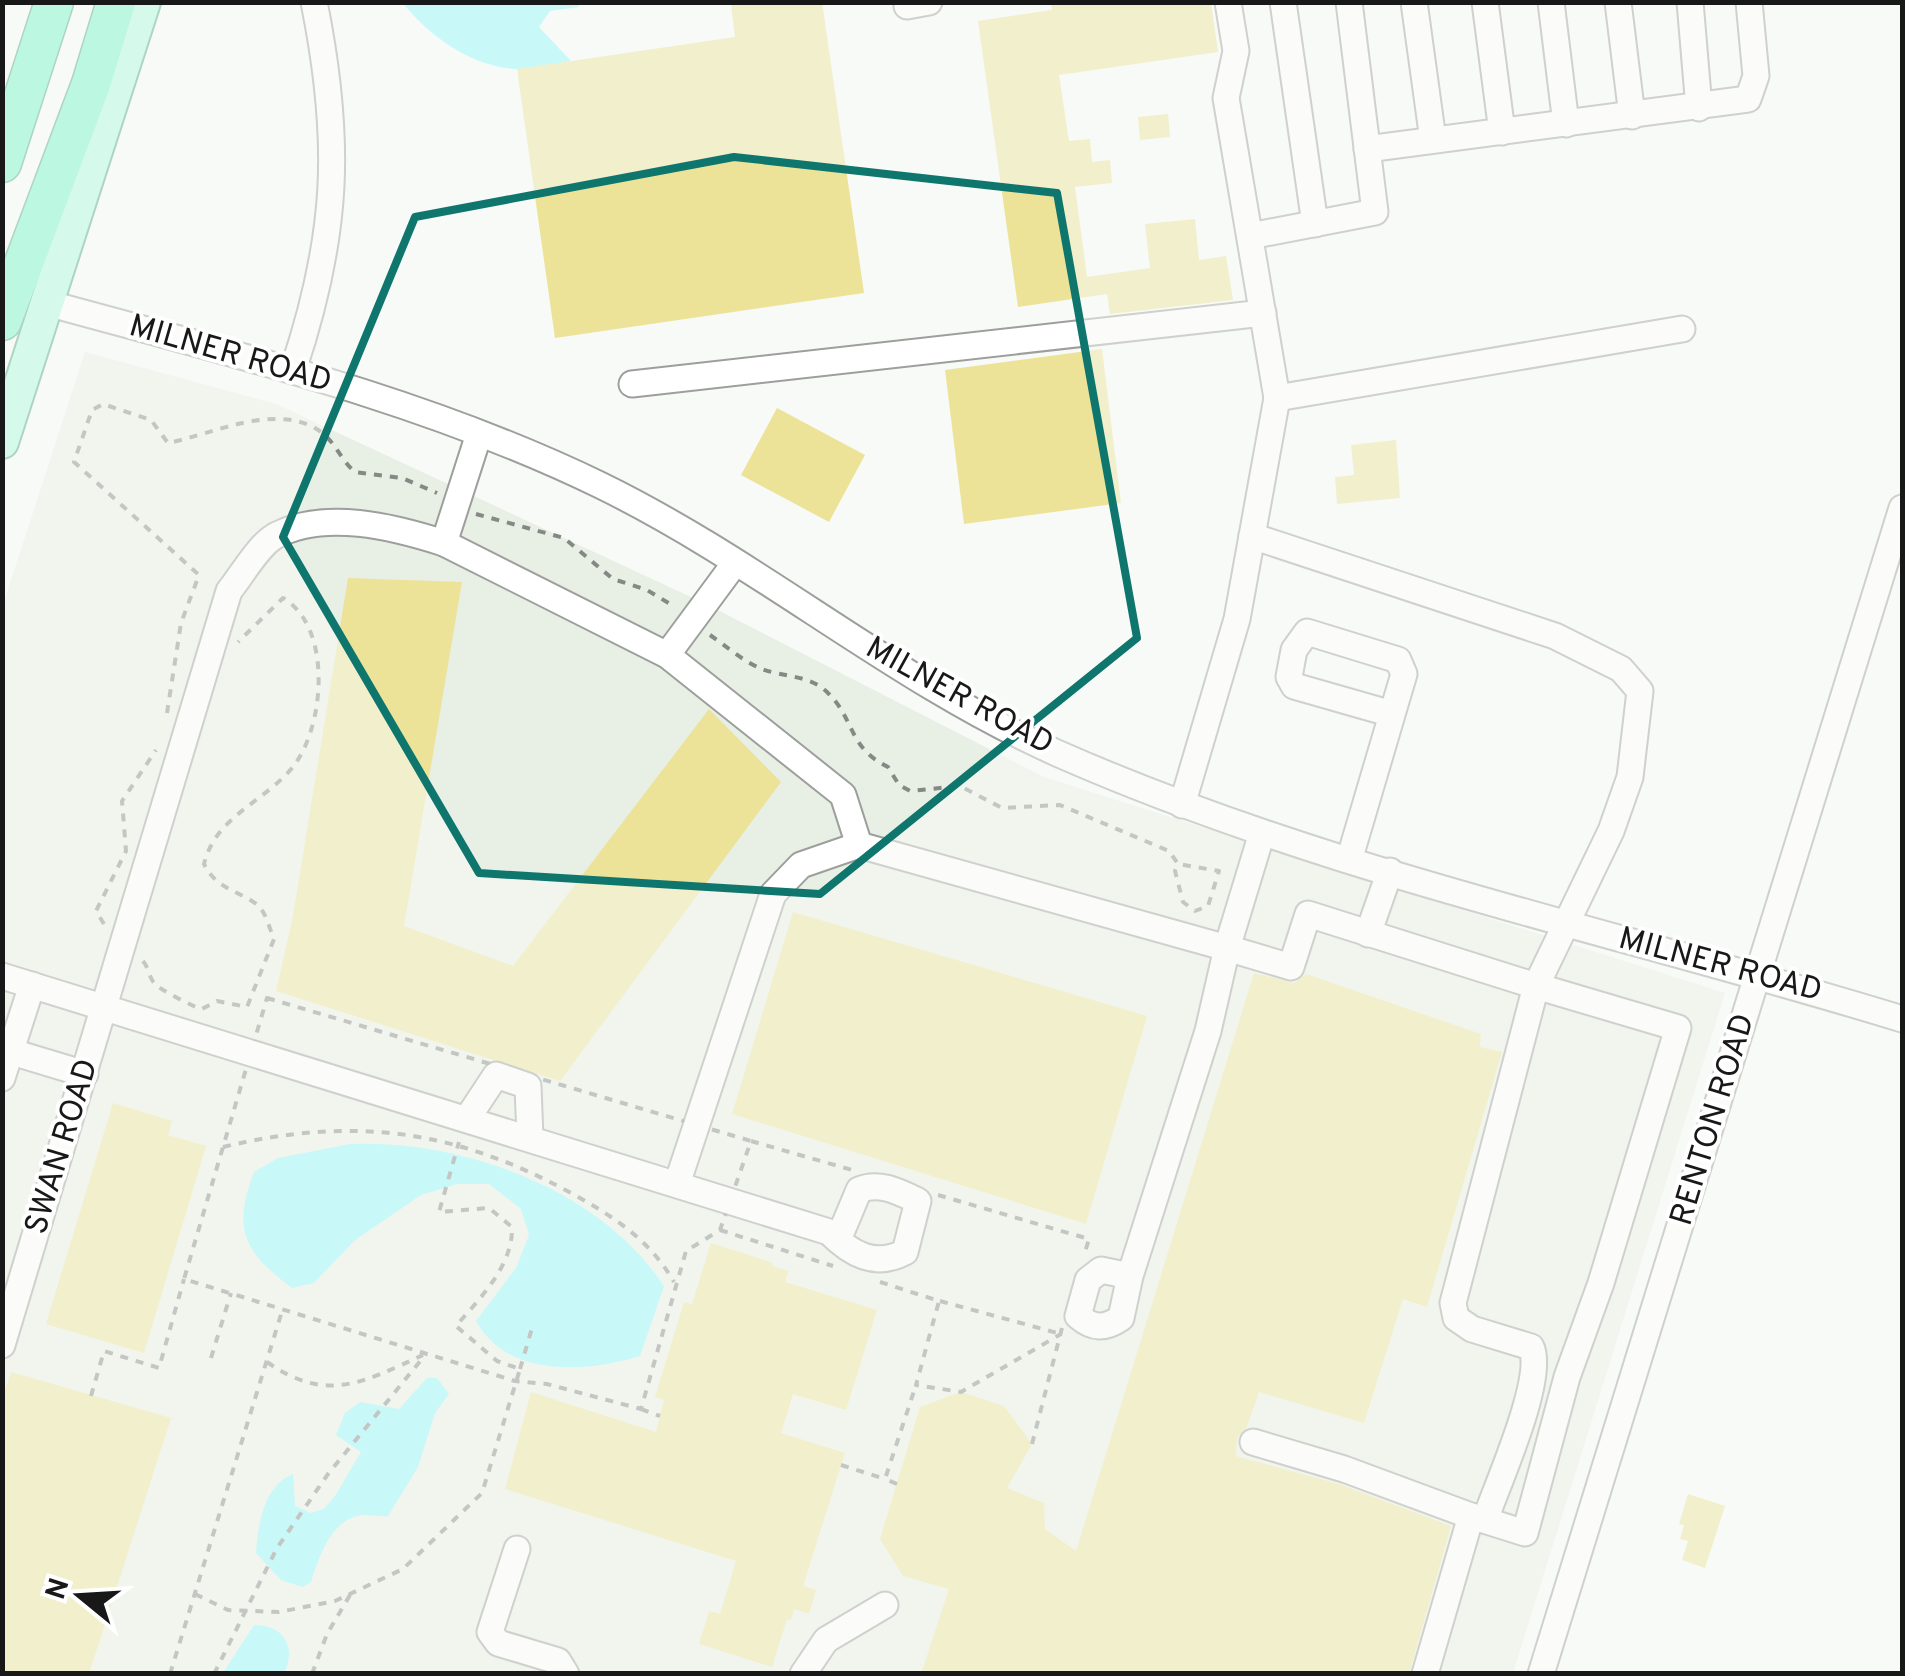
<svg xmlns="http://www.w3.org/2000/svg" width="1905" height="1676" font-family="Overpass,sans-serif">
	<style>
		.built { fill: #e8efe5 }
		.water { fill: #91f5fc }
		.building { fill: #ece399 }
		.lines { fill: none; stroke-linecap: round; stroke-linejoin: round }
		.minor-casing { stroke: #9d9f9c; stroke-width: 29 }
		.major-casing { stroke: #52a689; stroke-width: 36 }
		.highway-casing { stroke: #52a689; stroke-width: 41 }
		.path { stroke: #868885; stroke-width: 4; stroke-dasharray: 8 8; stroke-linecap: butt }
		.minor { stroke: #fff; stroke-width: 25 }
		.major { stroke: #aaf8dd; stroke-width: 32 }
		.highway { stroke: #71f3c7; stroke-width: 38 }
		.marked { fill: none; stroke: #0f766e; stroke-width: 8; stroke-linejoin: round }
		.labels { text-anchor: middle; dominant-baseline: central; stroke-width: 8; stroke-linejoin: round; paint-order: stroke }
		.street-label { font-size: 32px; fill: #171817; stroke: #fff }
	</style>
	<rect width="100%" height="100%" fill="#f7faf6"/>
	<polygon class="built" points="85,352 276,404 708,605 1044,777 1725,993 1513,1673 3,1674 3,605"/>
	<g class="water">
		<path d="M403,3h175l1,4 -29,4 -11,16 32,34c-17,3 -37,8 -55,8 -44,-2 -87,-33 -113,-66z"/>
		<path d="M350,1144c112,-5 250,45 314,142l-24,70c-52,16 -132,23 -164,-35l40,-53 13,-33 -8,-26 -32,-25h-32l-36,11 -66,45 -41,43 -22,5c-48,-36 -60,-58 -38,-116l24,-14z"/>
		<path d="M427,1378h10l12,16 -14,19 -17,54 -30,49c-9,1 -17,-1 -25,-1 -32,3 -44,42 -52,67l-8,5 -22,-7 -25,-27c2,-27 7,-67 37,-79l2,32 16,7 13,-4 11,-13 26,-44 -25,-17 9,-22 15,-11 39,7z"/>
		<path d="M254,1625c30,0 43,23 30,48h-61z"/>
	</g>
	<g class="building">
		<polygon points="748,2 822,2 864,293 555,338 517,69 735,37 731,5"/>
		<polygon points="1051,2 1211,2 1218,52 1059,75 1069,141 1090,139 1092,162 1110,160 1112,183 1075,187 1087,277 1150,268 1145,224 1195,219 1199,260 1226,256 1233,300 1110,314 1107,294 1018,307 978,21 1052,10"/>
		<polygon points="1168,114 1170,137 1140,140 1138,117"/>
		<polygon points="1102,349 1121,503 964,524 945,370"/>
		<polygon points="777,408 865,455 829,522 741,475"/>
		<polygon points="1396,440 1400,498 1337,504 1335,477 1354,475 1351,445"/>
		<polygon points="348,578 462,582 404,926 513,966 709,709 781,782 560,1081 276,991 293,916"/>
		<polygon points="793,912 1147,1016 1086,1224 732,1114"/>
		<polygon points="1254,973 1294,983 1306,974 1481,1034 1480,1047 1502,1052 1427,1307 1403,1299 1364,1423 1259,1392 1247,1427 1237,1438 1236,1456 1339,1484 1451,1526 1409,1674 921,1674 949,1589 903,1576 880,1539 920,1407 961,1392 1004,1406 1032,1444 1007,1488 1044,1503 1045,1529 1076,1551"/>
		<polygon points="113,1103 172,1121 168,1135 206,1146 144,1353 46,1324"/>
		<polygon points="711,1243 773,1263 772,1266 788,1271 785,1282 877,1310 846,1410 793,1394 781,1433 845,1453 803,1586 816,1590 809,1614 794,1609 791,1620 787,1619 772,1667 699,1644 709,1611 720,1614 736,1561 505,1489 531,1392 656,1432 664,1400 655,1397 684,1302 692,1304"/>
		<polygon points="11,1372 171,1418 89,1674 2,1674 2,1400"/>
		<polygon points="1688,1494 1725,1506 1705,1568 1682,1560 1688,1541 1680,1539 1684,1525 1679,1524"/>
	</g>
	<g class="lines">
		<defs>
			<g id="minor">
				<polyline points="1283,2 1315,224"/>
				<polyline points="1414,2 1433,140"/>
				<polyline points="1485,2 1502,132"/>
				<polyline points="1551,2 1566,124"/>
				<polyline points="1618,2 1632,116"/>
				<polyline points="1690,2 1699,108"/>
				<polyline points="907,6 929,2"/>
				<polyline points="1367,149 1748,99 1756,76 1749,2"/>
				<polyline points="1250,236 1375,212 1349,2"/>
				<path d="M47,303c186,51 378,97 553,182 160,78 296,197 459,269 268,118 564,179 843,265"/>
				<path d="M293,370c45,-134 49,-229 21,-368"/>
				<polyline points="632,384 1263,313"/>
				<polyline points="1277,398 1682,329"/>
				<polyline points="1252,536 1555,636 1621,669 1640,691 1630,777 1611,831 1536,986 1678,1028 1601,1283 1567,1377 1525,1533 1471,1516 1425,1674"/>
				<polyline points="444,543 667,655 843,795 859,845"/>
				<polyline points="667,655 735,563"/>
				<polyline points="1182,805 1237,619 1277,398 1226,98 1236,51 1228,2"/>
				<path d="M1262,833l-35,115 64,19 17,-53 228,72 -83,317 3,15 16,11 59,18c15,30 -34,138 -46,173"/>
				<polyline points="1350,857 1404,674 1398,660 1307,632 1294,650 1289,677 1294,686 1392,714"/>
				<polyline points="1368,934 1390,871"/>
				<path d="M2,976l827,256c22,22 46,36 76,20l13,-51c-19,-9 -39,-20 -59,-11l-21,50"/>
				<polyline points="2,1049 85,1074"/>
				<polyline points="2,1078 32,985"/>
				<polyline points="467,1119 496,1075 528,1086 530,1138"/>
				<path d="M677,1184l96,-290 28,-29 58,-20 368,103 -19,83 -78,245 -29,-6 -13,10 -10,36c15,13 27,13 43,2l9,-42"/>
				<path d="M2,1345l227,-754c13,-16 29,-45 46,-55 49,-27 119,-9 169,7l35,-109"/>
				<polyline points="1253,1442 1344,1469 1471,1516"/>
				<polyline points="517,1549 490,1632 498,1643 558,1661 566,1674"/>
				<polyline points="803,1674 826,1640 885,1605"/>
				<polyline points="1541,1674 1902,508"/>
			</g>
			<polyline id="major" points="2,442 144,2"/>
			<g id="highway">
				<polyline points="2,163 54,2"/>
				<polyline points="2,321 91,84 116,2"/>
			</g>
		</defs>
		<use href="#minor" class="minor-casing"/>
		<use href="#major" class="major-casing"/>
		<use href="#highway" class="highway-casing"/>
		<g class="path">
			<polyline points="476,514 564,538 613,579 647,590 675,607"/>
			<path d="M710,635c16,11 34,27 52,34 21,8 48,6 65,23 29,28 20,55 61,75l11,18 11,6 50,-5 42,22 58,-3 109,46 9,13 -3,7 8,31 12,9 13,-5 11,-35 -41,-7"/>
			<path d="M167,713l14,-90 18,-48 -125,-113 18,-52 11,-6 48,16 17,23c46,-9 115,-45 158,-7 11,11 17,26 29,36l47,6 35,15"/>
			<polyline points="104,924 96,911 126,851 122,801 156,750"/>
			<path d="M143,961c6,7 6,17 12,23 6,6 38,23 47,25l15,-8 30,6 27,-68c-5,-11 -8,-29 -19,-36 -21,-14 -39,-15 -51,-39 12,-48 59,-61 88,-96 33,-40 41,-141 -9,-170l-45,44"/>
			<polygon points="267,998 751,1141 720,1230 686,1251 641,1409 547,1384 515,1381 184,1279"/>
			<polyline points="751,1141 852,1170"/>
			<path d="M223,1147c130,-31 231,-18 348,46 42,23 79,47 103,89"/>
			<polyline points="938,1195 1089,1239 1085,1252"/>
			<polyline points="720,1230 833,1266"/>
			<polyline points="880,1282 939,1301 916,1385 961,1392 1061,1334"/>
			<polyline points="940,1301 1061,1334"/>
			<polyline points="211,1358 231,1293"/>
			<path d="M267,1362c60,42 97,20 156,-7"/>
			<polyline points="520,1369 532,1328"/>
			<polyline points="91,1396 104,1351 159,1368 184,1279"/>
			<polyline points="641,1409 660,1416"/>
			<polyline points="1032,1444 1062,1328"/>
			<polyline points="841,1465 885,1479"/>
			<polyline points="897,1484 885,1479 916,1385"/>
			<path d="M195,1594l33,16 51,2 56,-11 68,-32 79,-76 38,-124 -23,-8 -41,-35c24,-28 57,-60 56,-99l-23,-19 -50,4 20,-70"/>
			<polyline points="170,1674 283,1308"/>
			<polyline points="214,1674 277,1548 328,1474 426,1354"/>
			<polyline points="312,1674 327,1634 350,1595"/>
		</g>
		<use href="#minor" class="minor"/>
		<use href="#major" class="major"/>
		<use href="#highway" class="highway"/>
	</g>
	<path d="M0 0H1905V1676H0ZM734,157l323,36 80,445 -317,256 -341,-21 -196,-336 132,-320z" fill="#f7faf6" fill-opacity=".55" fill-rule="evenodd"/>
	<path class="marked" d="M734,157l323,36 80,445 -317,256 -341,-21 -196,-336 132,-320z"/>
	<g class="labels">
		<g class="street-label">
			<text transform="translate(230 355) rotate(16)">MILNER ROAD</text>
			<text transform="translate(959 697) rotate(29)">MILNER ROAD</text>
			<text transform="translate(1720 966) rotate(15)">MILNER ROAD</text>
			<text transform="translate(1714 1120) rotate(-73)">RENTON ROAD</text>
			<text transform="translate(63 1147) rotate(-73)">SWAN ROAD</text>
		</g>
	</g>
	<rect width="1905" height="1676" fill="none" stroke="#171817" stroke-width="10"/>
	<g transform="translate(80 1596) rotate(288)" stroke="#ffffff" stroke-width="8" paint-order="stroke">
	<path d="M0-8L18 38L0 25L-18 38Z" fill="#171817"/>
	<text y="-15" font-size="28" font-weight="bold" text-anchor="middle" fill="#171817">N</text>
	</g>
</svg>
